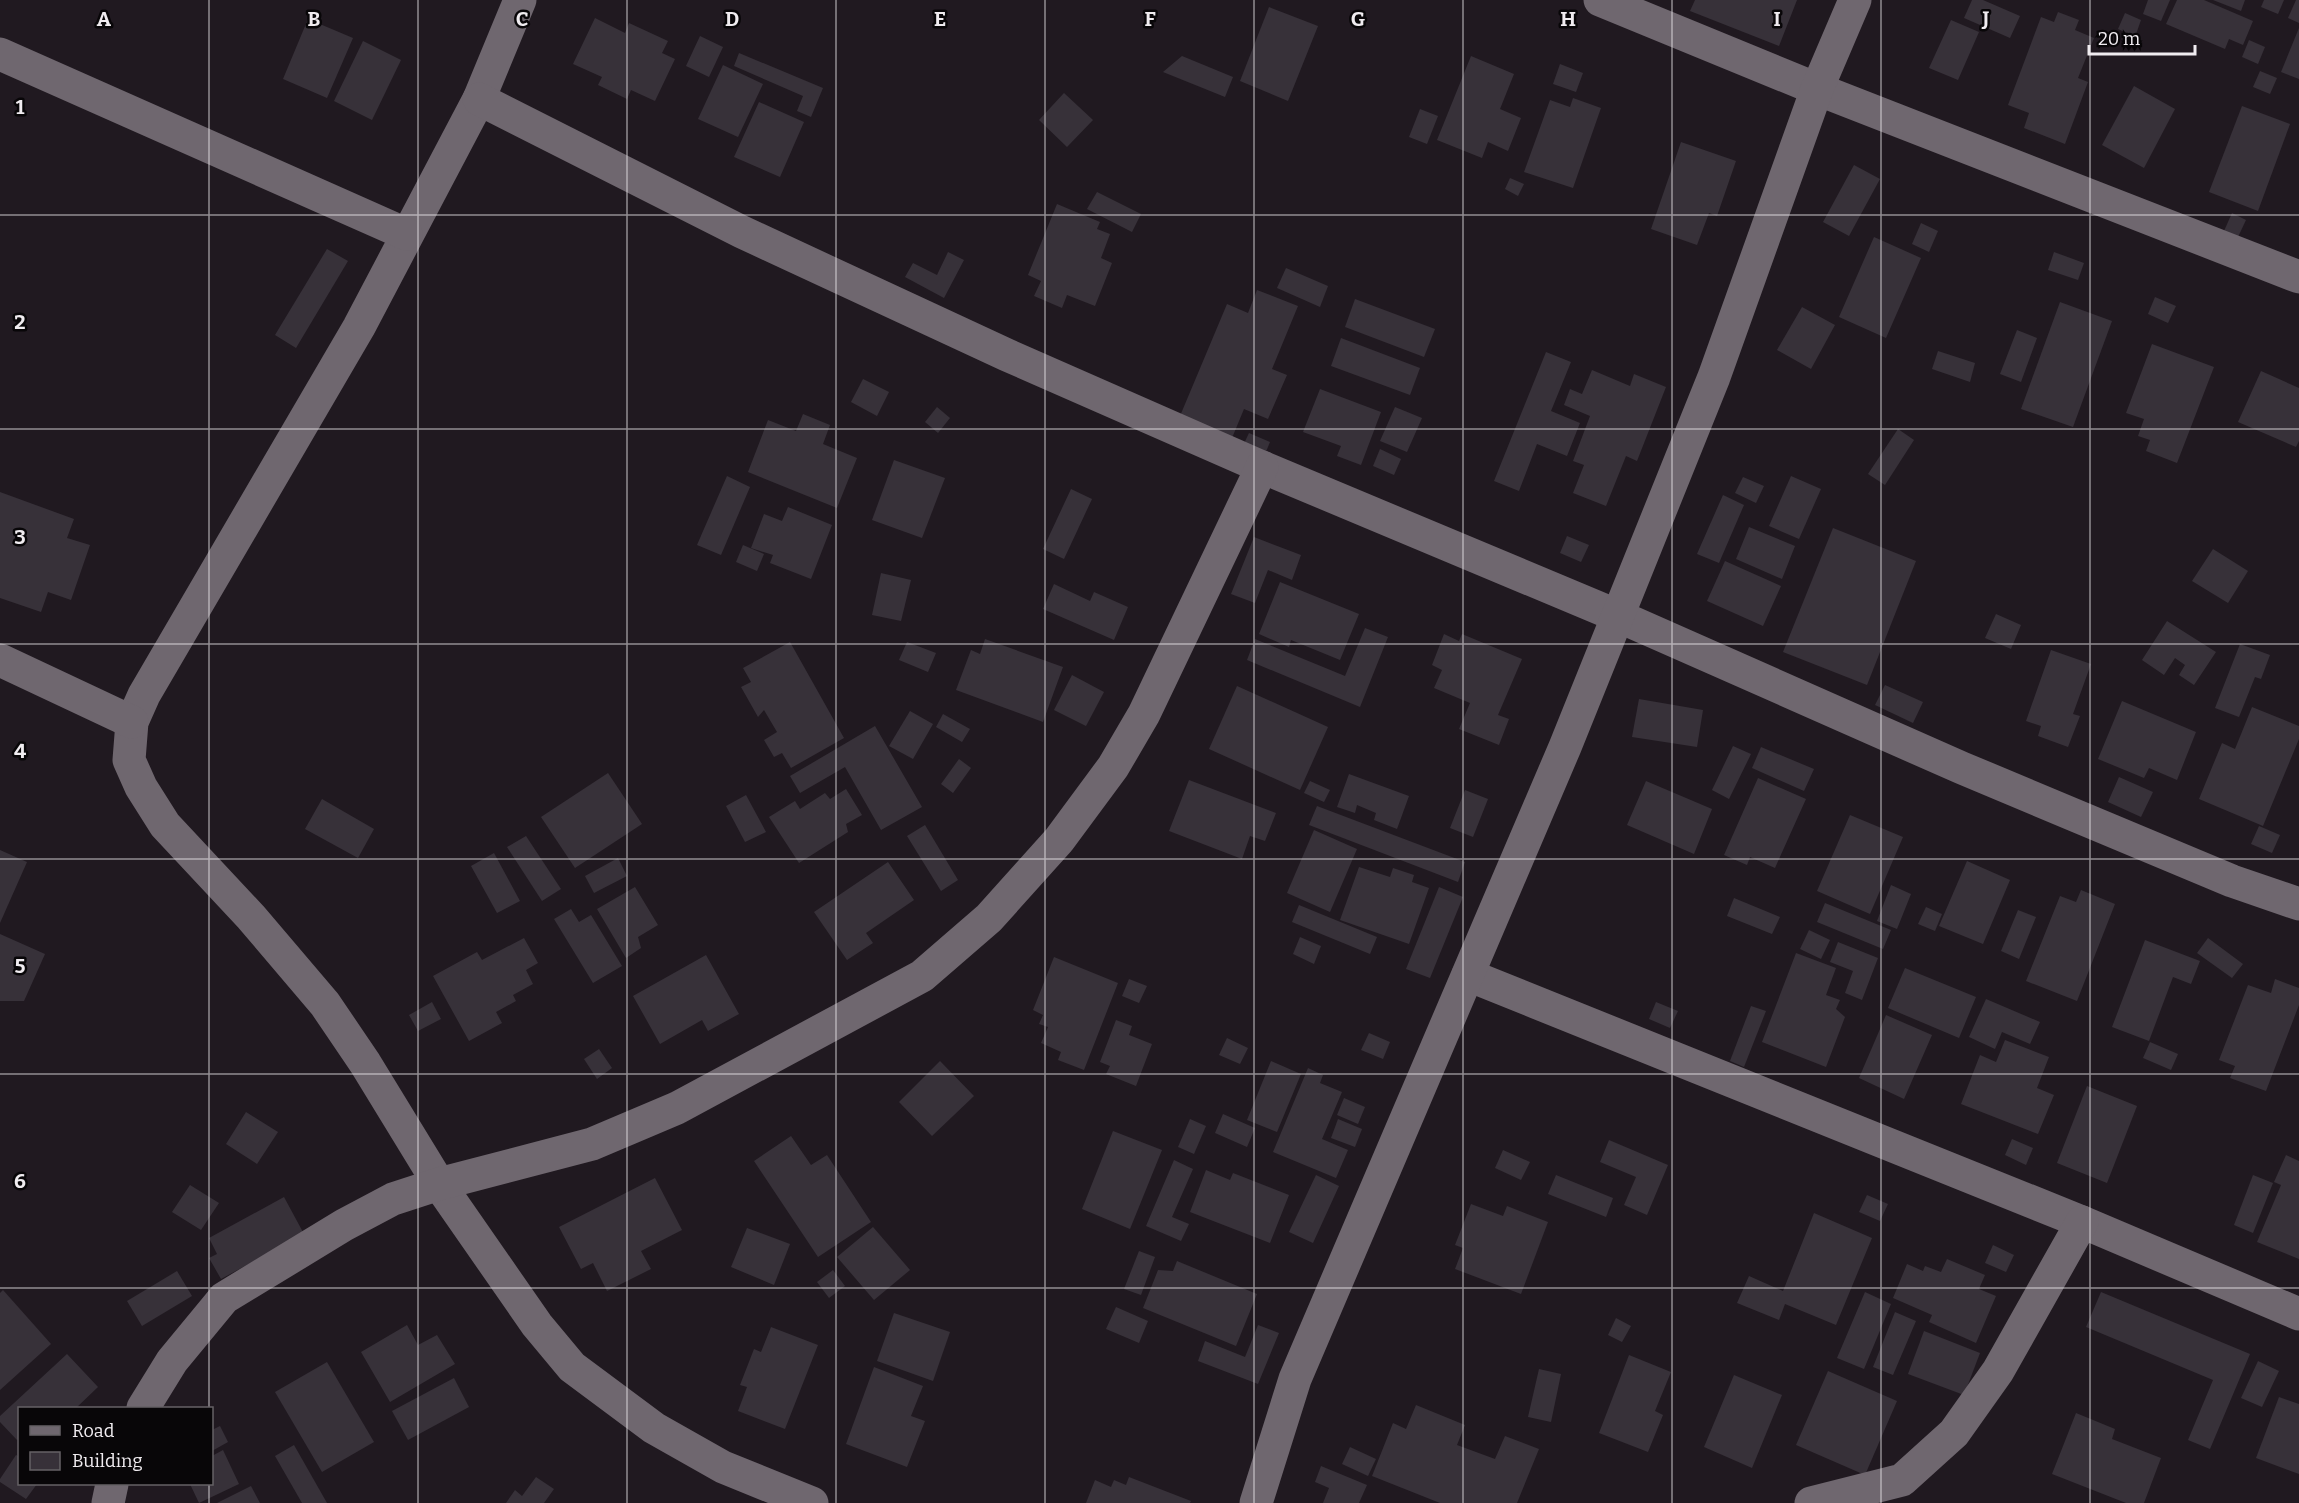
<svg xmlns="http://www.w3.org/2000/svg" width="2299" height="1503" font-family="Bitter,serif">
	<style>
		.building { fill: #373139 }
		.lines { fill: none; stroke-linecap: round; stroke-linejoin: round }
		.minor { stroke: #6f676f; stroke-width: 33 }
		.grid { fill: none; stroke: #f0ecf0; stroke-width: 1.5; stroke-opacity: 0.55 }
		.grid-label { font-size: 20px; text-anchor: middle; font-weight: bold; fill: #f0ecf0; stroke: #080608; stroke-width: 5; stroke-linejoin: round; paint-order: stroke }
	</style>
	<rect width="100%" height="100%" fill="#201920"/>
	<g class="building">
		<polygon points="1695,0 1797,0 1779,46 1690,11"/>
		<polygon points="1972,0 1983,0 2020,16 2010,38 1964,18"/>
		<polygon points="2148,0 2170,0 2161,21 2143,14"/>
		<polygon points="2177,0 2204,0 2253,21 2243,45 2229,39 2225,49 2166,24"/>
		<polygon points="2213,0 2245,0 2241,11"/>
		<polygon points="2264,0 2284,0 2278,14 2261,7"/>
		<polygon points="2296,0 2299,0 2299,23 2288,18"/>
		<polygon points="1269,7 1318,26 1288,101 1240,81"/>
		<polygon points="2058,12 2079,20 2075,30 2094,38 2078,78 2088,82 2065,144 2024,128 2029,113 2008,105 2041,17 2054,22"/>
		<polygon points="2125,13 2141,20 2135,37 2118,29"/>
		<polygon points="595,18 625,33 629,23 668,41 662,53 675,59 655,101 631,90 627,99 598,85 602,77 573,64"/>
		<polygon points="308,19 353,38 327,98 283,79"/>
		<polygon points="1951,20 1979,32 1958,80 1929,68"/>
		<polygon points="2299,28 2299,79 2281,72"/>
		<polygon points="700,36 723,47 709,77 686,66"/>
		<polygon points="2249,40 2265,47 2258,64 2242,57"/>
		<polygon points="363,41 401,60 372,120 334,101"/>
		<polygon points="739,53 823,88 811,117 797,111 803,96 734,66"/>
		<polygon points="1182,56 1233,77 1225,97 1163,72"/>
		<polygon points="1471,56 1514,74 1500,109 1521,118 1508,151 1488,142 1482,158 1437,140"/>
		<polygon points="1560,64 1583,73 1576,92 1553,84"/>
		<polygon points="723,65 763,84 738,137 698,119"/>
		<polygon points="2260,71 2277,78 2270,94 2253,87"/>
		<polygon points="2134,86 2175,109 2144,168 2102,145"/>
		<polygon points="1064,93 1093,120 1067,147 1039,120"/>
		<polygon points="1573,98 1601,108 1573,188 1524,172 1550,100 1570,107"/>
		<polygon points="759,102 804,122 780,177 734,157"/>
		<polygon points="2242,106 2290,124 2258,211 2209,192"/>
		<polygon points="1420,109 1438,116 1427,144 1409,137"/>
		<polygon points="1681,142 1736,161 1717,216 1709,213 1697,245 1651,229"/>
		<polygon points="1854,165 1880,179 1849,236 1823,222"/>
		<polygon points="1510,178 1524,184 1518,196 1505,189"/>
		<polygon points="1097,192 1141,214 1132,232 1087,209"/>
		<polygon points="1057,204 1100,222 1097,229 1110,234 1101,258 1112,263 1095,306 1067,295 1062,308 1034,296 1041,281 1028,275"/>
		<polygon points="2232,213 2246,220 2238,237 2224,231"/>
		<polygon points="1921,223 1938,231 1929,252 1912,244"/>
		<polygon points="1874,237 1921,258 1886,338 1839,317"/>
		<polygon points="327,249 348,261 296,348 275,335"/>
		<polygon points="948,252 964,260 944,298 905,277 913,263 937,275"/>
		<polygon points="2054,252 2084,263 2078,280 2048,270"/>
		<polygon points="1286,268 1328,286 1320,307 1277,288"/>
		<polygon points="1257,290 1298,306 1272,369 1287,375 1268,419 1244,409 1232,438 1180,416 1227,304 1248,313"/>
		<polygon points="2155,297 2176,306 2168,323 2148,314"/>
		<polygon points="1355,299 1435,329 1424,357 1345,327"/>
		<polygon points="2060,302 2112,321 2073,427 2021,409"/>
		<polygon points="1802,307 1835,325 1811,369 1777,350"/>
		<polygon points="2017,330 2037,338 2021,382 2000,374"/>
		<polygon points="1341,338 1420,368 1410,395 1331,366"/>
		<polygon points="2152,344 2214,367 2177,463 2146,451 2150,440 2138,436 2144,419 2126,413"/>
		<polygon points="1938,351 1975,363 1970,382 1932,369"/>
		<polygon points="1546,352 1571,362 1551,411 1580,423 1567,456 1537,444 1519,491 1494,481"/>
		<polygon points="1592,370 1630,386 1634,374 1666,387 1637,461 1626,456 1606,506 1573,493 1584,465 1573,461 1590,416 1564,405 1570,389 1582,394"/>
		<polygon points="2261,371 2299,388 2299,441 2296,447 2238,422"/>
		<polygon points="863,379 889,392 877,416 851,402"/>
		<polygon points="1320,389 1381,412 1361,465 1337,456 1341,446 1303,432"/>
		<polygon points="937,407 950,418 938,433 925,422"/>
		<polygon points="1395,407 1422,418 1407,452 1380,441"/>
		<polygon points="803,414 830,425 823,444 857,458 837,508 748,472 768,420 796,431"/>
		<polygon points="1898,429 1914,440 1885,485 1868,474"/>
		<polygon points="1249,433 1270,442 1263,459 1241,450"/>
		<polygon points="1380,449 1401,459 1394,475 1373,466"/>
		<polygon points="894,460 945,478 922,538 872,520"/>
		<polygon points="727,476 750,487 721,555 697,545"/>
		<polygon points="1791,476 1821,489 1799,539 1769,526"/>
		<polygon points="1743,477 1764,486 1756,503 1735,493"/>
		<polygon points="1071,489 1092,499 1064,559 1043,549"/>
		<polygon points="0,492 74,519 67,538 90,545 71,600 48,592 41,612 0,598"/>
		<polygon points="1723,495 1744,505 1719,563 1697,554"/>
		<polygon points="788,507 832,525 811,579 770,563 773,555 751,548 764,514 782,521"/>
		<polygon points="1749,527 1795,546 1782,579 1736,559"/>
		<polygon points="1833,528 1916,561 1867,685 1783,652"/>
		<polygon points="1567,536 1589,545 1581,562 1560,553"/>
		<polygon points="1254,537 1301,555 1292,580 1268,570 1255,603 1231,594"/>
		<polygon points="743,545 764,554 757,571 736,562"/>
		<polygon points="2213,549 2248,571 2228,603 2192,581"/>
		<polygon points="1725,561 1781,586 1763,626 1707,601"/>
		<polygon points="881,573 911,580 901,621 872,615"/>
		<polygon points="1280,582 1359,614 1340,660 1291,640 1289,647 1259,634"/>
		<polygon points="1054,584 1090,601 1094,592 1128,607 1114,640 1043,609"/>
		<polygon points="1996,614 2021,625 2011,649 1985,638"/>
		<polygon points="2167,621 2216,652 2194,685 2179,675 2185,665 2175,658 2164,675 2142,660"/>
		<polygon points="1365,628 1388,637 1360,707 1247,660 1255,639 1345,676"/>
		<polygon points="1444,634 1459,641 1462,634 1522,659 1498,715 1509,719 1499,745 1459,729 1470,703 1434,688 1442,670 1432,665"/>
		<polygon points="985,639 1063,667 1043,722 956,690 971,650 980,654"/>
		<polygon points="790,642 844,738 791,768 782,753 774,757 764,740 777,732 764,710 758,717 741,687 751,682 743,668"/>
		<polygon points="907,642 936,653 928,672 899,660"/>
		<polygon points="2240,644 2270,655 2261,679 2255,677 2239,717 2215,708"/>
		<polygon points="2051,650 2091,664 2073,714 2080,716 2068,747 2038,736 2041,726 2026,721"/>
		<polygon points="1072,675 1104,692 1086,726 1054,710"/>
		<polygon points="1885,685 1923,702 1913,723 1875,705"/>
		<polygon points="1237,686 1328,727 1300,790 1209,749"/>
		<polygon points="1639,699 1703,710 1697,747 1632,737"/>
		<polygon points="2122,701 2196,732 2177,780 2149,768 2144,778 2098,759"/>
		<polygon points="2252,707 2299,726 2299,739 2263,826 2199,799 2222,743 2235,749"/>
		<polygon points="910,711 933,724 913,759 889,746"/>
		<polygon points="943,714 970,729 962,742 936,727"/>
		<polygon points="875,726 922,807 881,830 845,767 800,793 790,776"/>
		<polygon points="1733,746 1751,754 1729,799 1712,790"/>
		<polygon points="1761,747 1814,769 1804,791 1752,768"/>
		<polygon points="959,759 971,768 953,793 941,784"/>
		<polygon points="608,773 642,824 575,868 541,817"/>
		<polygon points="1349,774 1409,796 1397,829 1374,820 1376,813 1357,805 1355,813 1337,807"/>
		<polygon points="2119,777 2153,792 2141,817 2108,802"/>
		<polygon points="1758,778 1806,799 1775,868 1750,857 1747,865 1724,855"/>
		<polygon points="1189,780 1276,813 1265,841 1250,836 1242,859 1169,831"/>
		<polygon points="1310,781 1330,790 1324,802 1304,793"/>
		<polygon points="1646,781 1712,809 1694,854 1627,825"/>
		<polygon points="846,789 862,815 846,824 848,832 799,863 769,817 795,801 800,809 825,793 830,799"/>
		<polygon points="1465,790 1488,799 1473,837 1450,828"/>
		<polygon points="746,795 766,832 745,842 726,806"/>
		<polygon points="322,799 374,829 358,858 305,829"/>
		<polygon points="1317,806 1465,862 1458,882 1309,825"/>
		<polygon points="1850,815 1903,837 1870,914 1817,891"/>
		<polygon points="925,825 958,880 941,891 907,836"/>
		<polygon points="2259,826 2280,835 2272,853 2251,844"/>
		<polygon points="1314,830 1357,849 1330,912 1287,893"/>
		<polygon points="526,836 561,889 542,901 507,847"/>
		<polygon points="0,850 27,862 0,923"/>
		<polygon points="494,853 520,901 497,913 471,866"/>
		<polygon points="618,858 627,876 594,893 585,876"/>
		<polygon points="1967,861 2010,880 1983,944 1939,926"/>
		<polygon points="888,862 914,900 866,933 873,943 847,960 814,912"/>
		<polygon points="1359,867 1390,877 1393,868 1414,875 1412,882 1429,888 1409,944 1340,920"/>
		<polygon points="1891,885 1911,894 1897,929 1877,921"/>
		<polygon points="635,887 658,925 638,937 641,948 626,958 597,909"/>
		<polygon points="1439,887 1463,897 1430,978 1406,969"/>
		<polygon points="2081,890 2115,904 2077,1001 2026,981 2060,896 2076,902"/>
		<polygon points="1734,898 1780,917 1772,934 1727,916"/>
		<polygon points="1825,903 1891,930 1883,949 1817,922"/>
		<polygon points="1299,905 1377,937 1370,954 1292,922"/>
		<polygon points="1926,907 1942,914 1935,931 1918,924"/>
		<polygon points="571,909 579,922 591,915 622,966 593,983 554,919"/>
		<polygon points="2018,910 2036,917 2019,959 2001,951"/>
		<polygon points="1809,930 1830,940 1821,959 1800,949"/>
		<polygon points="0,934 45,954 24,1001 0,1001"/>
		<polygon points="1300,937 1321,946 1314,964 1293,954"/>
		<polygon points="524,938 538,963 526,970 533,984 513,995 516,1001 496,1012 502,1023 469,1041 433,976 477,952 482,960"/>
		<polygon points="2208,938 2243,964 2232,978 2197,953"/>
		<polygon points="2145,940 2200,961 2191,984 2173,977 2149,1041 2112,1027"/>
		<polygon points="1838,942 1878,958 1862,1000 1845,993 1853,971 1830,962"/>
		<polygon points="1796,953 1836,968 1826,995 1840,1000 1836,1009 1845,1017 1826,1067 1762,1042"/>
		<polygon points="706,955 739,1014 708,1031 702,1020 660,1044 633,996"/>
		<polygon points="1054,957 1118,983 1084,1070 1058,1060 1061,1052 1041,1043 1048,1027 1039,1024 1043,1015 1033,1010"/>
		<polygon points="1905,968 1976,997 1959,1038 1888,1008"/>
		<polygon points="1129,979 1147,986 1139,1003 1122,996"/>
		<polygon points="2275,979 2299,988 2299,1005 2266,1091 2230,1078 2235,1066 2219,1060 2248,985 2271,993"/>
		<polygon points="1986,999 2040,1022 2030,1044 2002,1032 1995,1049 1969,1037"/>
		<polygon points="432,1002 441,1019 418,1031 409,1015"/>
		<polygon points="1656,1002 1678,1011 1670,1028 1649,1019"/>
		<polygon points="1751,1006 1766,1011 1744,1067 1730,1061"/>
		<polygon points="1886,1015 1932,1035 1904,1099 1859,1078"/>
		<polygon points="1116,1020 1132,1026 1129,1035 1152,1044 1136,1086 1106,1074 1110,1066 1100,1062"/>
		<polygon points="1369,1033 1390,1042 1383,1059 1361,1050"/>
		<polygon points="1227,1038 1248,1048 1240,1064 1219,1055"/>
		<polygon points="2005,1040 2049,1057 2037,1088 2054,1095 2038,1134 1961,1104 1980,1055 1996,1062"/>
		<polygon points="2150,1042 2178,1054 2171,1070 2143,1058"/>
		<polygon points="599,1049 612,1068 597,1079 584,1059"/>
		<polygon points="940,1061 974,1096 932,1136 899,1102"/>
		<polygon points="1271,1061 1301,1074 1277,1132 1247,1120"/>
		<polygon points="1308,1068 1323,1075 1320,1083 1342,1092 1322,1139 1348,1150 1336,1178 1273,1152"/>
		<polygon points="2087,1086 2137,1106 2107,1183 2057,1163"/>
		<polygon points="1344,1098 1365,1107 1358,1124 1337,1115"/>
		<polygon points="246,1112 278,1132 257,1164 226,1144"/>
		<polygon points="1223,1114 1255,1128 1247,1147 1215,1133"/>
		<polygon points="1190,1119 1206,1126 1194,1154 1178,1147"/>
		<polygon points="1338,1119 1362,1129 1355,1147 1331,1138"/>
		<polygon points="1113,1131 1162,1150 1130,1229 1082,1209"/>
		<polygon points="791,1136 811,1165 827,1155 871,1222 818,1257 754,1161"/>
		<polygon points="2012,1139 2033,1148 2026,1165 2005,1155"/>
		<polygon points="1609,1140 1668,1165 1647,1215 1624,1205 1636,1177 1600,1162"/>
		<polygon points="1503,1150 1530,1162 1521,1180 1495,1168"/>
		<polygon points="2286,1155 2299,1161 2299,1259 2257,1242 2281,1185 2274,1182"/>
		<polygon points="1174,1160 1193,1169 1172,1217 1189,1224 1181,1241 1146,1226"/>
		<polygon points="1206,1170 1230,1180 1233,1173 1289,1195 1270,1243 1190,1212"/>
		<polygon points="1316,1175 1339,1186 1313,1243 1289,1232"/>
		<polygon points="1556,1175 1613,1198 1606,1217 1548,1194"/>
		<polygon points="2253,1175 2273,1183 2253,1233 2234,1225"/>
		<polygon points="655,1178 682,1230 641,1251 651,1269 607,1291 593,1263 581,1269 559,1227"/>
		<polygon points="190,1185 219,1203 201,1230 172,1212"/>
		<polygon points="1867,1195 1888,1204 1880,1221 1859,1212"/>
		<polygon points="284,1197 304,1234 221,1279 209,1258 217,1254 209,1238"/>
		<polygon points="1471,1204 1503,1216 1507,1206 1548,1222 1521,1294 1455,1269 1463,1248 1455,1245"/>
		<polygon points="1814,1213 1872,1238 1836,1325 1785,1304 1779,1320 1737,1303 1749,1276 1783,1291"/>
		<polygon points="873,1227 910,1270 874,1300 837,1257"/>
		<polygon points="747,1228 790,1244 774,1285 731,1267"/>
		<polygon points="1993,1245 2014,1255 2006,1272 1985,1263"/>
		<polygon points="1139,1251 1155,1257 1141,1295 1124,1289"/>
		<polygon points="1947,1259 1985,1275 1979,1289 1996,1296 1976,1343 1929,1322 1932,1315 1893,1298 1907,1264 1923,1271 1925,1266 1941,1272"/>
		<polygon points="1177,1261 1257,1294 1236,1346 1143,1308 1158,1270 1173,1271"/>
		<polygon points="833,1270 845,1286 829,1298 817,1282"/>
		<polygon points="177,1271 192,1296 142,1326 127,1301"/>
		<polygon points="3,1290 51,1344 0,1390 0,1293"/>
		<polygon points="1865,1292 1891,1304 1864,1369 1837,1358"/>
		<polygon points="2101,1292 2250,1354 2210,1449 2188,1440 2213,1380 2086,1327"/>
		<polygon points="1116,1307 1148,1321 1139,1343 1106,1329"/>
		<polygon points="1895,1312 1916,1321 1893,1375 1873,1367"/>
		<polygon points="894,1313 950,1332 933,1381 877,1361"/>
		<polygon points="1616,1318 1631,1326 1622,1342 1608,1335"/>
		<polygon points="407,1325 418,1345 437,1335 455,1364 390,1402 361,1352"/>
		<polygon points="1258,1325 1279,1333 1258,1384 1198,1361 1205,1341 1245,1357"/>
		<polygon points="771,1327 818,1345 785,1429 738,1411 747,1387 740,1385 754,1349 761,1352"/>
		<polygon points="1924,1331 1980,1353 1964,1395 1908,1374"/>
		<polygon points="67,1354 98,1387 76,1408 20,1408 20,1438 17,1440 0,1422 0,1416"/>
		<polygon points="1629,1355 1671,1372 1655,1411 1663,1415 1648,1452 1599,1433"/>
		<polygon points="2258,1361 2279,1371 2262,1407 2241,1398"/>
		<polygon points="327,1362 374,1442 322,1472 275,1392"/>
		<polygon points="874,1367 923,1386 911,1416 925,1421 907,1467 846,1444"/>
		<polygon points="1539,1369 1561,1374 1551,1422 1528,1417"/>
		<polygon points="1828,1371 1897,1401 1865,1475 1796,1445"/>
		<polygon points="1734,1375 1782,1395 1752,1468 1704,1447"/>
		<polygon points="454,1378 469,1407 408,1440 392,1411"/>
		<polygon points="2279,1397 2299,1404 2299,1474 2256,1458"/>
		<polygon points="1416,1405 1465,1425 1457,1445 1495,1459 1505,1436 1539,1449 1517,1503 1440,1503 1372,1476 1393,1423 1406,1429"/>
		<polygon points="2076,1413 2115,1429 2112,1439 2161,1458 2144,1503 2126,1503 2052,1474"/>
		<polygon points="220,1426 228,1442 212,1451 212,1430"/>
		<polygon points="294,1445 327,1503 302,1503 275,1456"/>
		<polygon points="1350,1447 1376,1459 1368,1476 1342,1464"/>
		<polygon points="223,1450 239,1484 199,1503 190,1484 212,1484 212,1456"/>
		<polygon points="16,1455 20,1457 20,1484 37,1484 26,1499 0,1482 0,1479"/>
		<polygon points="1321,1466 1367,1485 1359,1503 1323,1503 1329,1488 1315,1482"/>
		<polygon points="536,1477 554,1489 544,1503 506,1503 515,1490 522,1496"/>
		<polygon points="1129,1477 1191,1501 1190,1503 1086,1503 1095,1480 1111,1487 1114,1480 1126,1485"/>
		<polygon points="251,1486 260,1503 217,1503"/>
	</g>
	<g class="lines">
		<g class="minor">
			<polyline points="520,0 479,99 359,327 144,695 132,722 129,760 141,787 165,825 251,917 325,1004 365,1063 439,1184 537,1325 572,1367 654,1428 723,1467 812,1503"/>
			<polyline points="1600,0 1817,89 2299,277"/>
			<polyline points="0,54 406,234"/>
			<polyline points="479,99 742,232 1007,355 1262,467 1618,616 1962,768 2232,881 2299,904"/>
			<polyline points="0,660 132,722"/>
			<polyline points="1468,975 2082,1222 2299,1314"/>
			<polyline points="143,1408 172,1361 224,1298 344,1225 393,1199 439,1184 592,1144 677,1108 922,976 989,918 1059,840 1113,767 1144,714 1262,467"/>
			<polyline points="108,1503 112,1484"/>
			<polyline points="1256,1503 1295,1379 1565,747 1714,377 1817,89 1855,0"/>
			<polyline points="1811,1503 1902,1480 1954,1433 1998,1371 2082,1222"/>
		</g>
	</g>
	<path class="grid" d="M209,0v1408M418,0v1503M627,0v1503M836,0v1503M1045,0v1503M1254,0v1503M1463,0v1503M1672,0v1503M1881,0v1503M2090,0v1503M0,215h2299M0,429h2299M0,644h2299M0,859h2299M0,1074h2299M0,1288h2299M209,1484v19"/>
	<g class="grid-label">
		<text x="104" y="26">A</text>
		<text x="314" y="26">B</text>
		<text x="522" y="26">C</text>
		<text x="732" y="26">D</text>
		<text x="940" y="26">E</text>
		<text x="1150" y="26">F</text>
		<text x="1358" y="26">G</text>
		<text x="1568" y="26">H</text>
		<text x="1777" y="26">I</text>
		<text x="1986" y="26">J</text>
		<text x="20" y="114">1</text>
		<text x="20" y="329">2</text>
		<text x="20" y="544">3</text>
		<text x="20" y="758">4</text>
		<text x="20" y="973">5</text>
		<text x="20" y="1188">6</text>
	</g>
	<rect x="18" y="1407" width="195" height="78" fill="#080608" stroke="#656265" stroke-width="1.5"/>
	<rect x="30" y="1426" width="30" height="9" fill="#6f676f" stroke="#656265" stroke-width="1.5"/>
	<text x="72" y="1437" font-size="18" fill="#f0ecf0">Road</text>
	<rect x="30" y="1452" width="30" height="18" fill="#373139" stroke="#656265" stroke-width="1.5"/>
	<text x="72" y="1467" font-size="18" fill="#f0ecf0">Building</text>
	<path d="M2089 45v9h106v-9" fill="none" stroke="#f0ecf0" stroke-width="3"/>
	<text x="2098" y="45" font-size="18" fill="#f0ecf0" stroke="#080608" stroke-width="4.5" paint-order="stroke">20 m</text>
</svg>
